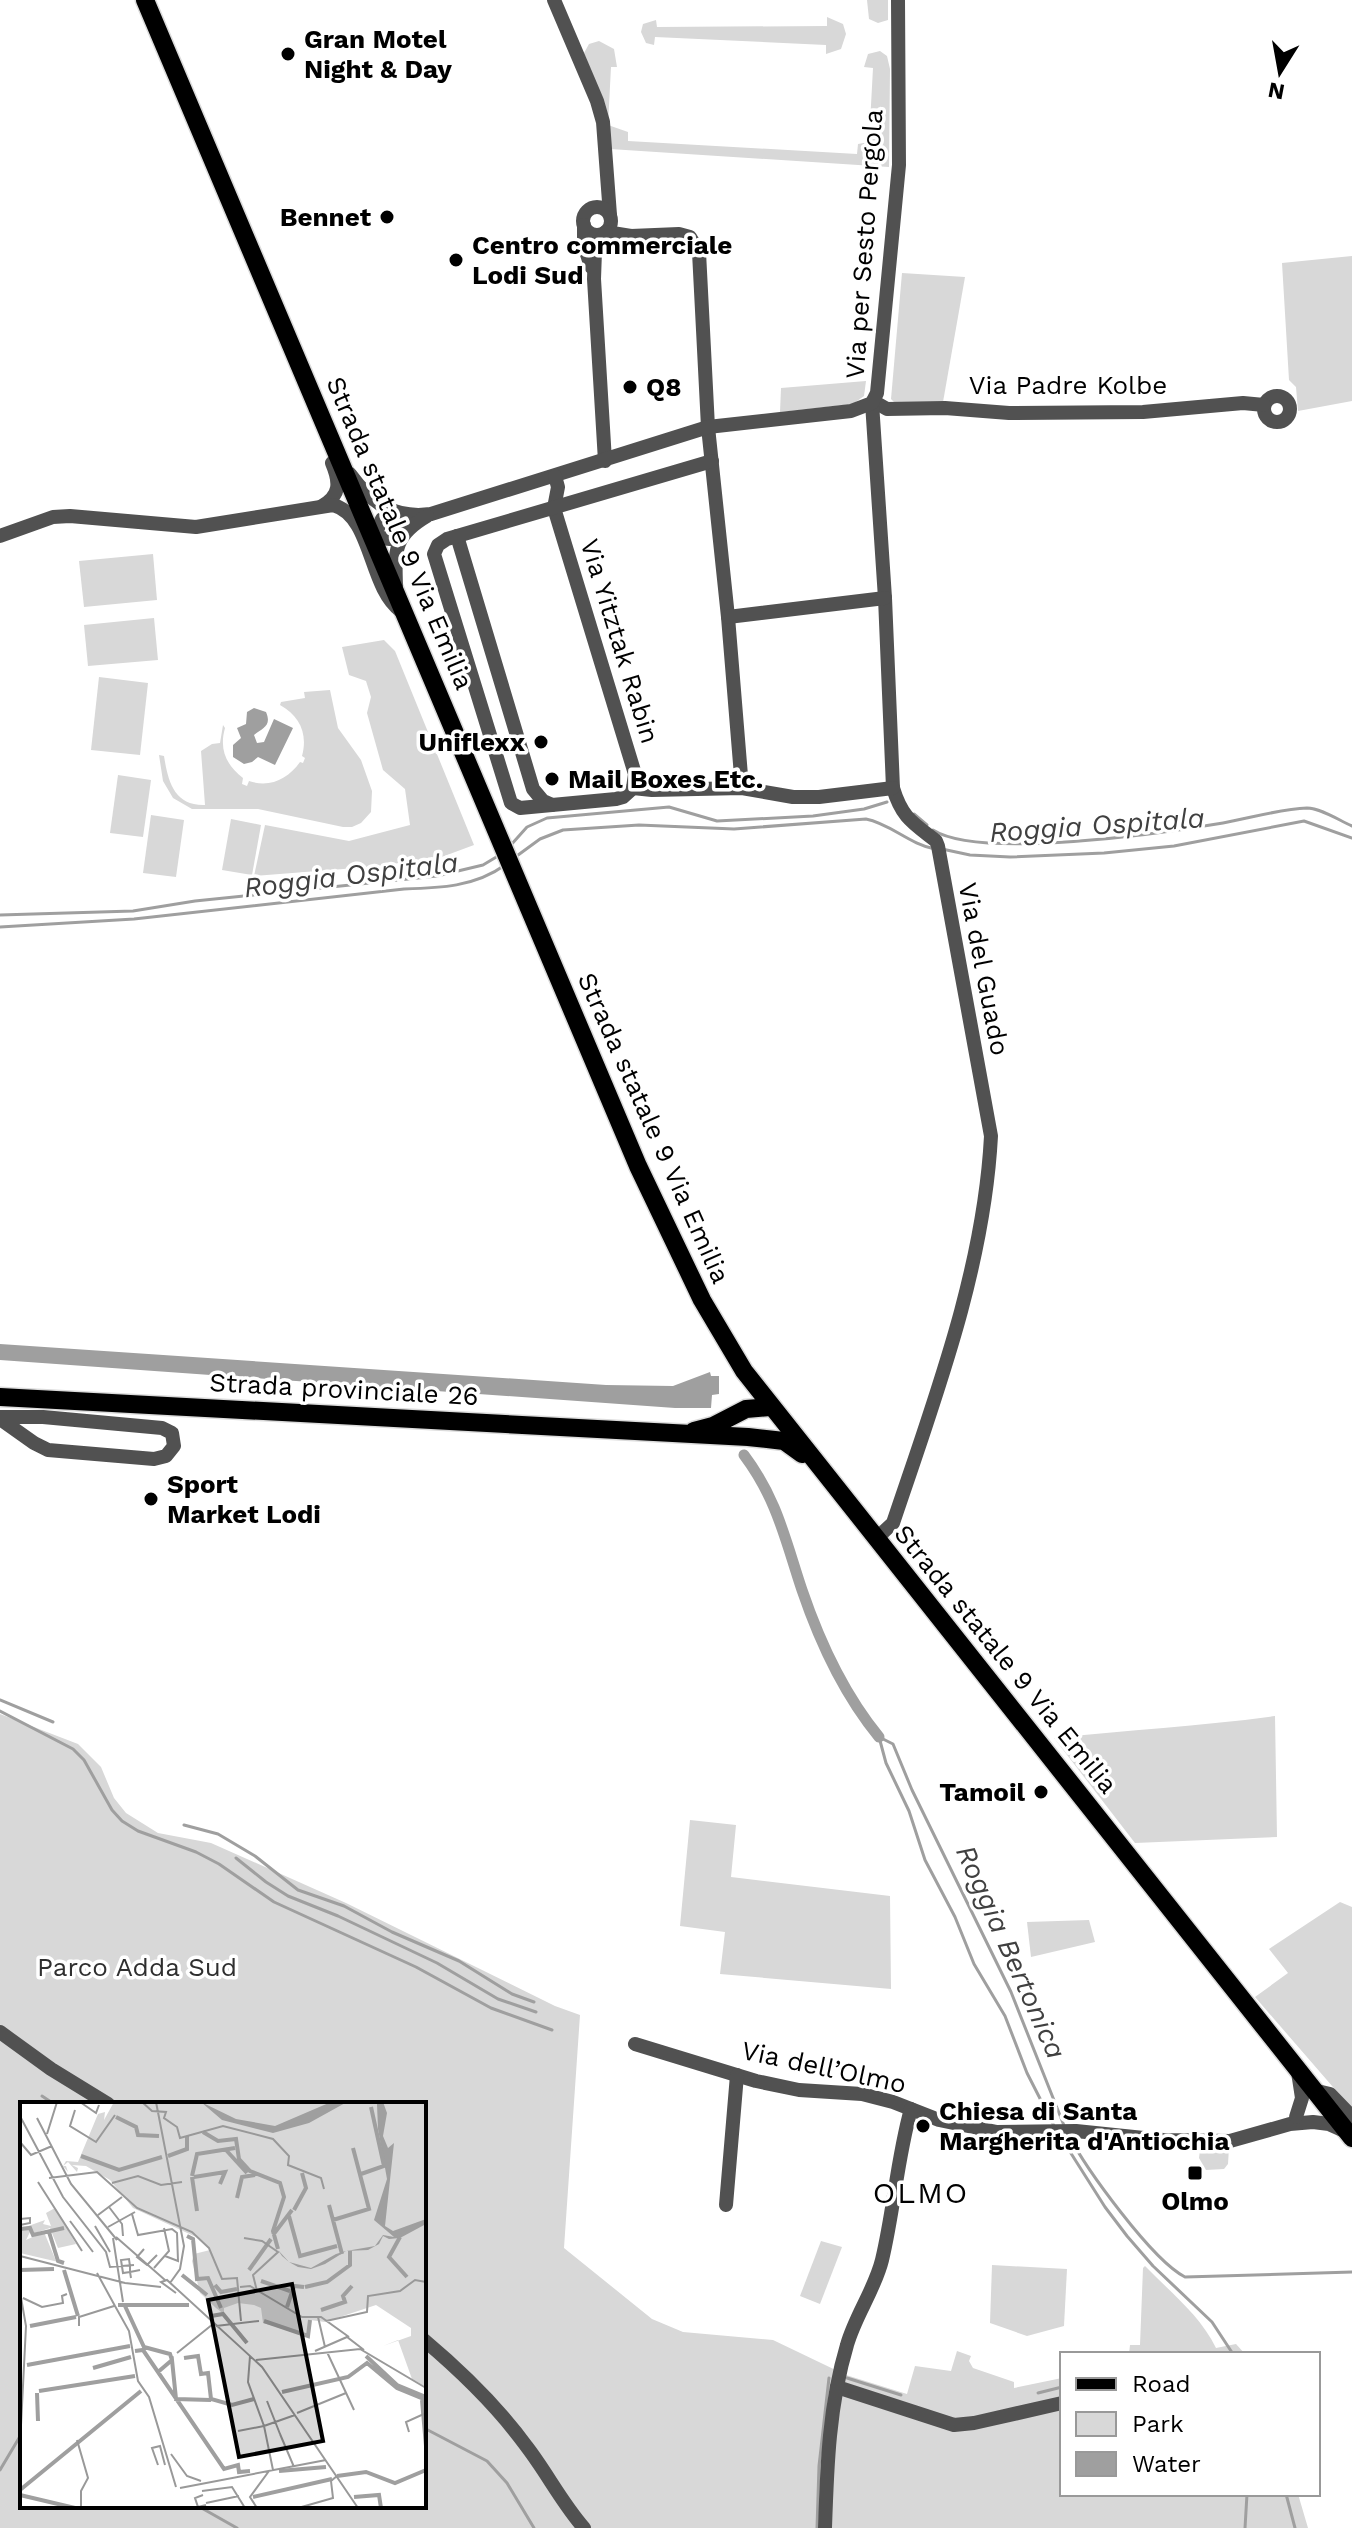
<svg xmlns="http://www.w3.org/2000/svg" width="1352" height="2528" font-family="'Work Sans',sans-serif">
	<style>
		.green { fill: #d8d8d8; fill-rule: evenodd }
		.water { fill: #9f9f9f }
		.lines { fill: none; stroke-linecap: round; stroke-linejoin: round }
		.stream { stroke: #9f9f9f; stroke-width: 3 }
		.canal { stroke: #9f9f9f; stroke-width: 11 }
		.major-casing { stroke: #dbdbdb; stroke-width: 21 }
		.minor { stroke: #515151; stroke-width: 14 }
		.major { stroke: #000; stroke-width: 18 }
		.poi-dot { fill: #000; stroke: #fff; stroke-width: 3 }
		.labels { text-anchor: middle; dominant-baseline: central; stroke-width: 7; stroke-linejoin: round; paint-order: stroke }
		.poi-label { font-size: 26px; font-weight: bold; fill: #000; stroke: #fff; text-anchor: start }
		.street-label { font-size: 26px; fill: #000; stroke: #fff }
		.park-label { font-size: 26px; fill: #2f2f2f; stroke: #fff }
		.water-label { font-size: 28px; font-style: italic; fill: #404040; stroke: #fff }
		.quarter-label { font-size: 30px; letter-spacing: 2px; fill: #000; stroke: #fff }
		.inset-river { fill: none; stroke: #9f9f9f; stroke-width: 4 }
		.inset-road { fill: none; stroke: #999; stroke-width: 2 }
		.view { fill: #000; fill-opacity: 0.15; stroke: #000; stroke-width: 4 }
		.inset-edge { fill: none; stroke: #000; stroke-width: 4 }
	</style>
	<rect width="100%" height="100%" fill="#fff"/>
	<g class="green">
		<polygon points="867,0 888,0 888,20 878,23 869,19"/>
		<polygon points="827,17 843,24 846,34 841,49 826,54 826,45 655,37 654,45 646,43 641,32 643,24 656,20 657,27 827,26"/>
		<polygon points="599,41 614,49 617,67 611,67 608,125 628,132 628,141 857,154 858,144 869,142 873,68 864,67 868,54 880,51 887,56 890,69 889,167 610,149 605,105 584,53 589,44"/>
		<polygon points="1352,256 1352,401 1298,411 1296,387 1289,380 1282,263"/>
		<polygon points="902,273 965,277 943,402 894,402 891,399"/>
		<polygon points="866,381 864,396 853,404 780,412 781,388"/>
		<polygon points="153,554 157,600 84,607 79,561"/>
		<polygon points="154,618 158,660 88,666 84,625"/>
		<polygon points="384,640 395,651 474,845 439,858 369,867 254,876 265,825 349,841 410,825 405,789 383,770 367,713 371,697 366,681 349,675 342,647"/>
		<polygon points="99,677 148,683 140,755 91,750"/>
		<path d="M330,690l8,38 23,32 11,31 -1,21 -10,11 -9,4h-9l-85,-18h-66l-19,-11 -10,-17 -4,-26 5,1c4,25 10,50 41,49l-4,-54 11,-7 8,-1 3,-18 2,3c-6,21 1,37 18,50l-1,6 5,2 2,-5c21,7 39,-2 51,-19l3,1 2,-5 -3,-2c6,-22 -2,-40 -22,-51l1,-3 24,-4 -1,-6z"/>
		<polygon points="118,775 151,780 143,837 110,833"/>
		<polygon points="151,815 184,820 176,877 143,873"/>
		<polygon points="231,819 261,825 252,875 222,870"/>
		<path d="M0,1714l78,30 23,23 13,31 12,15 32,20 53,10 135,60 209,103 25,9 -16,233 88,71 31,13 90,8 73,35 61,19 8,-28 36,5 6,-20 14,5 -2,5 4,7 41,14v6l48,-10v116h236l10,34h-1308zM22,2104h402v402h-402z"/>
		<path d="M1275,1716l2,121 -142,6 -81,-105c74,-8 148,-12 221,-22z"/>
		<polygon points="690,1820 736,1825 731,1877 890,1896 891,1989 720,1974 725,1932 680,1926"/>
		<polygon points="1340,1902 1352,1907 1352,2109 1255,1997 1288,1973 1269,1949"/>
		<polygon points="1089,1920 1095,1942 1031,1957 1027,1922"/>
		<polygon points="1229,2147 1228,2164 1224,2169 1206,2170 1199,2158 1200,2150"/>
		<polygon points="821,2241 842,2247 820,2304 800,2296"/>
		<polygon points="992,2265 1067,2269 1064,2326 1027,2336 990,2323"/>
		<path d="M1145,2266c25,26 55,49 71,82l20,-4 9,10h-116l1,-9h10l3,-77z"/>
	</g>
	<g class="water">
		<path d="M254,708l12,4c6,14 -3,16 -12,23l3,8 7,-1 10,-23 19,9 -18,37 -17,-8 -6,5 -8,2 -11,-7v-12l8,-7 -4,-10 9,-4 1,-12z"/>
		<polygon points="0,1344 606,1385 673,1386 710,1372 711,1376 719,1376 719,1394 712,1395 711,1408 675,1408 0,1360"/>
	</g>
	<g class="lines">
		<g class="stream">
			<polyline points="914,814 927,825"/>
			<path d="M933,830c47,30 231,3 290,-7 27,-5 57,-14 84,-15 14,0 33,13 45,18"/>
			<polyline points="510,846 527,827 547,818 669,807 717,821 813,816 864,809 887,802"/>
			<polyline points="942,849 970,855 1010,857 1104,853 1174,846 1304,821 1352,838"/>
			<path d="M514,858l26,-19 23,-9 76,-5 95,4 132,-10c25,5 43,25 69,30"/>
			<polyline points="0,915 133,911 195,901 437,876 483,865 498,856"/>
			<path d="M0,927l134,-8 270,-30c35,-1 71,-2 101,-24"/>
			<polyline points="0,1700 53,1722"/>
			<polyline points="0,1711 73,1749 84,1760 112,1810 122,1821 138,1831 196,1852 219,1864 274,1902 416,1967 491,2008 552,2030"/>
			<polyline points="879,1737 893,1744 912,1790 1011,1992 1065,2128"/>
			<polyline points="879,1737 886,1763 909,1811 925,1860 955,1917 974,1964 1005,2016 1027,2073 1054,2126"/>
			<polyline points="184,1825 218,1834 255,1856 298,1890 344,1906 392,1932 459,1961 512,1994 534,2002"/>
			<polyline points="236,1858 266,1882 288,1896 338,1916 437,1963 498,1999 536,2012"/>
			<polyline points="42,2096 54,2104"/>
			<path d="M1068,2134c18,35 84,126 117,143l167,-5"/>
			<polyline points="1060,2136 1105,2207 1127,2236 1153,2266 1212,2322 1233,2354"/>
			<polyline points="847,2378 901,2395"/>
			<polyline points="1038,2393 1062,2387"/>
			<polyline points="424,2428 487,2461 507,2483 534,2528"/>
			<polyline points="0,2470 22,2433"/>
			<polyline points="1286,2494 1295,2528"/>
			<polyline points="198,2506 237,2528"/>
			<polyline points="817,2528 819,2466 829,2378"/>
			<polyline points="1245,2528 1247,2494"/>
		</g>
		<path class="canal" d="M744,1455c33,44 41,84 58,135 18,53 41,103 77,147"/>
		<defs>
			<g id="major">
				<polyline points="145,0 638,1166 702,1300 744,1371 1352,2138"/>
				<polyline points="0,1397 748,1437 784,1441 802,1454"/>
				<polyline points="694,1431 713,1426 746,1409 770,1407"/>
			</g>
		</defs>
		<use href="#major" class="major-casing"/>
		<g class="minor">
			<polyline points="554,0 597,101 603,122 610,215"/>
			<circle cx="597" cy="221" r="14"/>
			<polyline points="584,225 584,245 591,267"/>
			<polyline points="606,232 631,236 679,234 690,237 699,252 708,427 728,617 742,788"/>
			<circle cx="1277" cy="409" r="13"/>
			<polyline points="873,401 887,409 945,408 1009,413 1143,412 1243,403 1264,405"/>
			<path d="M872,403l13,195 8,190c9,30 20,35 43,53l2,5 53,290c-7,133 -56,262 -98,387l-17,16"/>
			<polyline points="605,461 594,279 595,251 606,232"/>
			<path d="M350,474c21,29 44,45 81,40l277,-87 143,-16 21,-8 5,-10 22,-228 -1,-165"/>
			<polyline points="555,476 558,487 554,508 635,774 633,788"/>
			<path d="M322,506c19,-11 18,-24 10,-43"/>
			<polyline points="397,513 382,519 374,537 390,539 404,533"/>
			<path d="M0,536l53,-19 17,-1 126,11 137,-22c40,11 35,82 68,106"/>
			<polyline points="457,536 533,789 543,801 552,805"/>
			<path d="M396,586c-1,-35 -3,-50 31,-70"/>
			<polyline points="728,617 885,598"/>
			<polyline points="633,788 623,797 616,799 520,808 511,803 434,554 438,545 447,539 712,461"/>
			<polyline points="633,788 652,790 742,788 793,797 819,797 893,788"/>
			<polyline points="0,1417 43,1417 162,1428 172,1433 174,1446 166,1456 154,1459 48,1450 34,1443 0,1419"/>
			<polyline points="0,2032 51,2069 108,2104"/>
			<polyline points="635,2044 756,2081 799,2090 862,2094 893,2102 939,2120 997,2132 1076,2131 1163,2140 1230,2141 1290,2124 1313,2122 1329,2124 1347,2132"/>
			<polyline points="1313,2090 1330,2094 1352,2117"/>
			<polyline points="1296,2117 1302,2098 1298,2072"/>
			<polyline points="726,2205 737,2075"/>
			<path d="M424,2340c38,32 74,67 103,107 20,26 35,56 57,81"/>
			<polyline points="837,2387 954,2425 974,2423 1062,2403"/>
			<path d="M825,2528c2,-62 4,-123 22,-183 8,-29 28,-56 35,-85 12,-50 15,-101 29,-151"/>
		</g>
		<use href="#major" class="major"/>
	</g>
	<g class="poi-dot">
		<circle cx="288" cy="54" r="8"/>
		<circle cx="387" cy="217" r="8"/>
		<circle cx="456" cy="260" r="8"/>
		<circle cx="630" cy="387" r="8"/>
		<circle cx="541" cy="742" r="8"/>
		<circle cx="552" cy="779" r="8"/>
		<circle cx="151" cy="1499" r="8"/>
		<circle cx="1041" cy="1792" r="8"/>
		<circle cx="923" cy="2126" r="8"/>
		<rect x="1187" y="2165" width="16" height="16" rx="4"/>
	</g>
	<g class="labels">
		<g class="poi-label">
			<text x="304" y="39">Gran Motel<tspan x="304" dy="30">Night &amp; Day</tspan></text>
			<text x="371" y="217" text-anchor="end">Bennet</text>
			<text x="472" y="245">Centro commerciale<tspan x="472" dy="30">Lodi Sud</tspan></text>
			<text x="646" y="387">Q8</text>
			<text x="525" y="742" text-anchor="end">Uniflexx</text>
			<text x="568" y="779">Mail Boxes Etc.</text>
			<text x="167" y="1484">Sport<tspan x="167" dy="30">Market Lodi</tspan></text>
			<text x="1025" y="1792" text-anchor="end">Tamoil</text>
			<text x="939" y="2111">Chiesa di Santa<tspan x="939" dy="30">Margherita d'Antiochia</tspan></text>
			<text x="1195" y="2201" text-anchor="middle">Olmo</text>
		</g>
		<g class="street-label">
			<text transform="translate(864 244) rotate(-86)">Via per Sesto Pergola</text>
			<text x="1068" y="385">Via Padre Kolbe</text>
			<text transform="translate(400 533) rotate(67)">Strada statale 9 Via Emilia</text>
			<text transform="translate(620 641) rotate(73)">Via Yitztak Rabin</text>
			<text transform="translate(984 969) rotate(79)">Via del Guado</text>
			<text transform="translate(654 1128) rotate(66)">Strada statale 9 Via Emilia</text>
			<text transform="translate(344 1389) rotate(3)">Strada provinciale 26</text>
			<text transform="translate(1006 1659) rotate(51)">Strada statale 9 Via Emilia</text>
			<text transform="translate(824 2067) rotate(12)">Via dell’Olmo</text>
		</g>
		<g class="park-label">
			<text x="137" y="1967">Parco Adda Sud</text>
		</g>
		<g class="water-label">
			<text transform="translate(1097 825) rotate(-4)">Roggia Ospitala</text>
			<text transform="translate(351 875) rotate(-7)">Roggia Ospitala</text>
			<text transform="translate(1011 1952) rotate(66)">Roggia Bertonica</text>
		</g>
		<g class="quarter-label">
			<text x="921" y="2192">OLMO</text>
		</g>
	</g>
	<g transform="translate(20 2102)">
		<rect width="406" height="406" fill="#fff"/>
		<path d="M94,0h312v285l-14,-8 -14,-39 -15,6 28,-10v-8l-35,-23 -51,17 -15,-2 -2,15 -45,-12 -2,-15 -7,-3 -16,-2 -14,5v6l-8,-6 -16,-15 -8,-32 2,-7 16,-4 -14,-13 -63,-29 -23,-28 -24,-14 -14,-1 6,3 -1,4 -9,-10 -5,4h3l2,6 -5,-6 3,-5 12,1 20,-48 7,-2 -1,8zM35,106l21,36 -18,4 -8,-20 -18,6 -1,-4 -5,10 18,-8 12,29 11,3 -47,-11v-24l25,-9 -2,4 8,2 -5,-13z" fill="#d8d8d8"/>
		<path d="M181,0l35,17 39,7 56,-24h16l-38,21 -36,10 -51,-13zM363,0l4,11 -4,23 5,12 6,-5 -9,83 8,5 33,-12v5l-26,14 -11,1 -6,-3 -4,8 -11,6 -22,1 -21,13 -14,5 -13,-2 -9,-5 -7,-6 -4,-6 11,12 22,6 25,-14 10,-3 29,-5 8,-11 11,2 -20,-17 13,-41 -9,-50 -1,-25z" fill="#9f9f9f"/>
		<path class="inset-river" d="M96,15l20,10 2,8 21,1M183,30l15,9 18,-2 3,20 11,12 30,12 4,14 -11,34 5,18M206,48l21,23M61,54l38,14 43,-13M148,54l19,-7v-13M341,72l23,-8 -13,-59M172,74l5,-22 38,-6M172,75l5,34M174,75l31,-5 -5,12M217,96l5,-21 13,-2M309,103l13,49M274,108l12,-22 -4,-15M269,114l11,40 37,-10M313,118l36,-11 -16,-61M0,127l10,-1 3,7 31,-7M29,130l9,29 6,2M253,133l19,-25M167,134l6,3 4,40 11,-1 13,30M380,135l-11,20 18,20M0,168l34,-1M44,168l14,46M229,168l22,-31M162,173l25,20M241,179l29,10M195,183l6,7 16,-3M285,185l22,-5 23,-17v-14M98,203h71M105,204l19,41 26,7 2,6M267,205l7,-21 10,1M301,208l24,-8 -2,-6 9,-10M191,214l12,-2 24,29M244,219l44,15 2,-16M10,224l46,-9M115,249l8,-1 81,119 14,-4 1,7 11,-1M346,254l31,29 29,12M164,256l14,-2 3,18 7,-1 3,26 21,6 22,-6M7,263l103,-19M73,266l38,-11M138,270l14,-12 4,39 35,1M19,289l96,-15M262,290l66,-15 19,-14 30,25 29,12M17,291l1,28M402,298l4,46M259,369l47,-4M317,374l29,-4 29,11 31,-13M0,388l121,-99M0,393l55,13M233,395l79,-18M334,395l25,-2 2,13"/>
		<path class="inset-road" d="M60,0l16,11 3,-8M122,0l10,9 14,1 -2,6 13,9 3,11 43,-12 50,13 16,17 -1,9 33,13 3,11M136,0l28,144 -4,23 -10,14M55,8l-5,16 26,16 19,-27M1,16l42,79 43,55 4,15 24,-2M17,16l34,66 46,56M27,32l10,-32M0,40l11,13 21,-9M29,76l48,-6 40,36 55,24 17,16 13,31 15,-1 4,43M18,80l44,69M92,81l26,-7 23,9 21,-3M89,105l13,17 1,12M112,112l6,21 34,-6 5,4 1,28 -13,-5M78,113l24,-18M0,117l10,-1v5l-10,2M50,119l23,31M75,124l15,26M88,125l27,-15M96,135l49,43M93,136l10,64M224,136l18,3 16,11 -25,23 4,16M124,147l-7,8 10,8 10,-10M0,154l105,27 36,4M134,166l15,-17 -5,-23M77,171l18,33M111,176l-1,-6v-6l-1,-7 -8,1 2,13 7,-1 10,-2M220,185l10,-1 52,31h19l28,20M0,190l6,34 -6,119M156,191l-15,-11 6,-2 95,87 96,141M3,196l19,9 21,-4 -1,-7 5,-2M95,204l14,25 9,50 11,16 27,90M298,215l7,30M306,219l41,-9 1,-16 32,-5 15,-11 11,2M59,224v-9l35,-11M196,224l43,-5M295,249l32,-14 17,13M307,250l27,58M157,251l36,-29M230,254l-2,26 16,44M236,258l104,-11 66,39M247,299l13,33M277,311l49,-20M218,329l26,-5M389,330l-3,-10 20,-9M260,332l14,33M57,338l11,38 -7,13v17M151,352l16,22 14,5M138,363l-6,-17 8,-2 5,19M253,368l-9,-44 31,-11M160,386l146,-28M182,389l30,-4 13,21M183,393l-8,3 3,9 8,-2M186,401l33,-7M237,406l-7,-11 19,-26M278,406l35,-10 -2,-17 6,-5"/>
		<path class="view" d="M272,182l31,157 -84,16 -31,-157z"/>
		<rect width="406" height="406" class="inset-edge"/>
	</g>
	<rect x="1060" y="2352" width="260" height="144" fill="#ffffff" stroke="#999999" stroke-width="2"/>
	<rect x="1076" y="2378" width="40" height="12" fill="#000000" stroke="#999999" stroke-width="2"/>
	<text x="1132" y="2392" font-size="24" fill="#000000">Road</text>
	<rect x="1076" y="2412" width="40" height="24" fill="#d8d8d8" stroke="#999999" stroke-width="2"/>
	<text x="1132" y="2432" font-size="24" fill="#000000">Park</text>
	<rect x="1076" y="2452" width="40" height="24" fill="#9f9f9f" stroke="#999999" stroke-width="2"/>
	<text x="1132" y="2472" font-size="24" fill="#000000">Water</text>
	<g transform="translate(1280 72) rotate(191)" stroke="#ffffff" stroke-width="6" paint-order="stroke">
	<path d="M0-6L14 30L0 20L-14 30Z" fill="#000000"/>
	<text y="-12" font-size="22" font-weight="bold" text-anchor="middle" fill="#000000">N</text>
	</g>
</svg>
